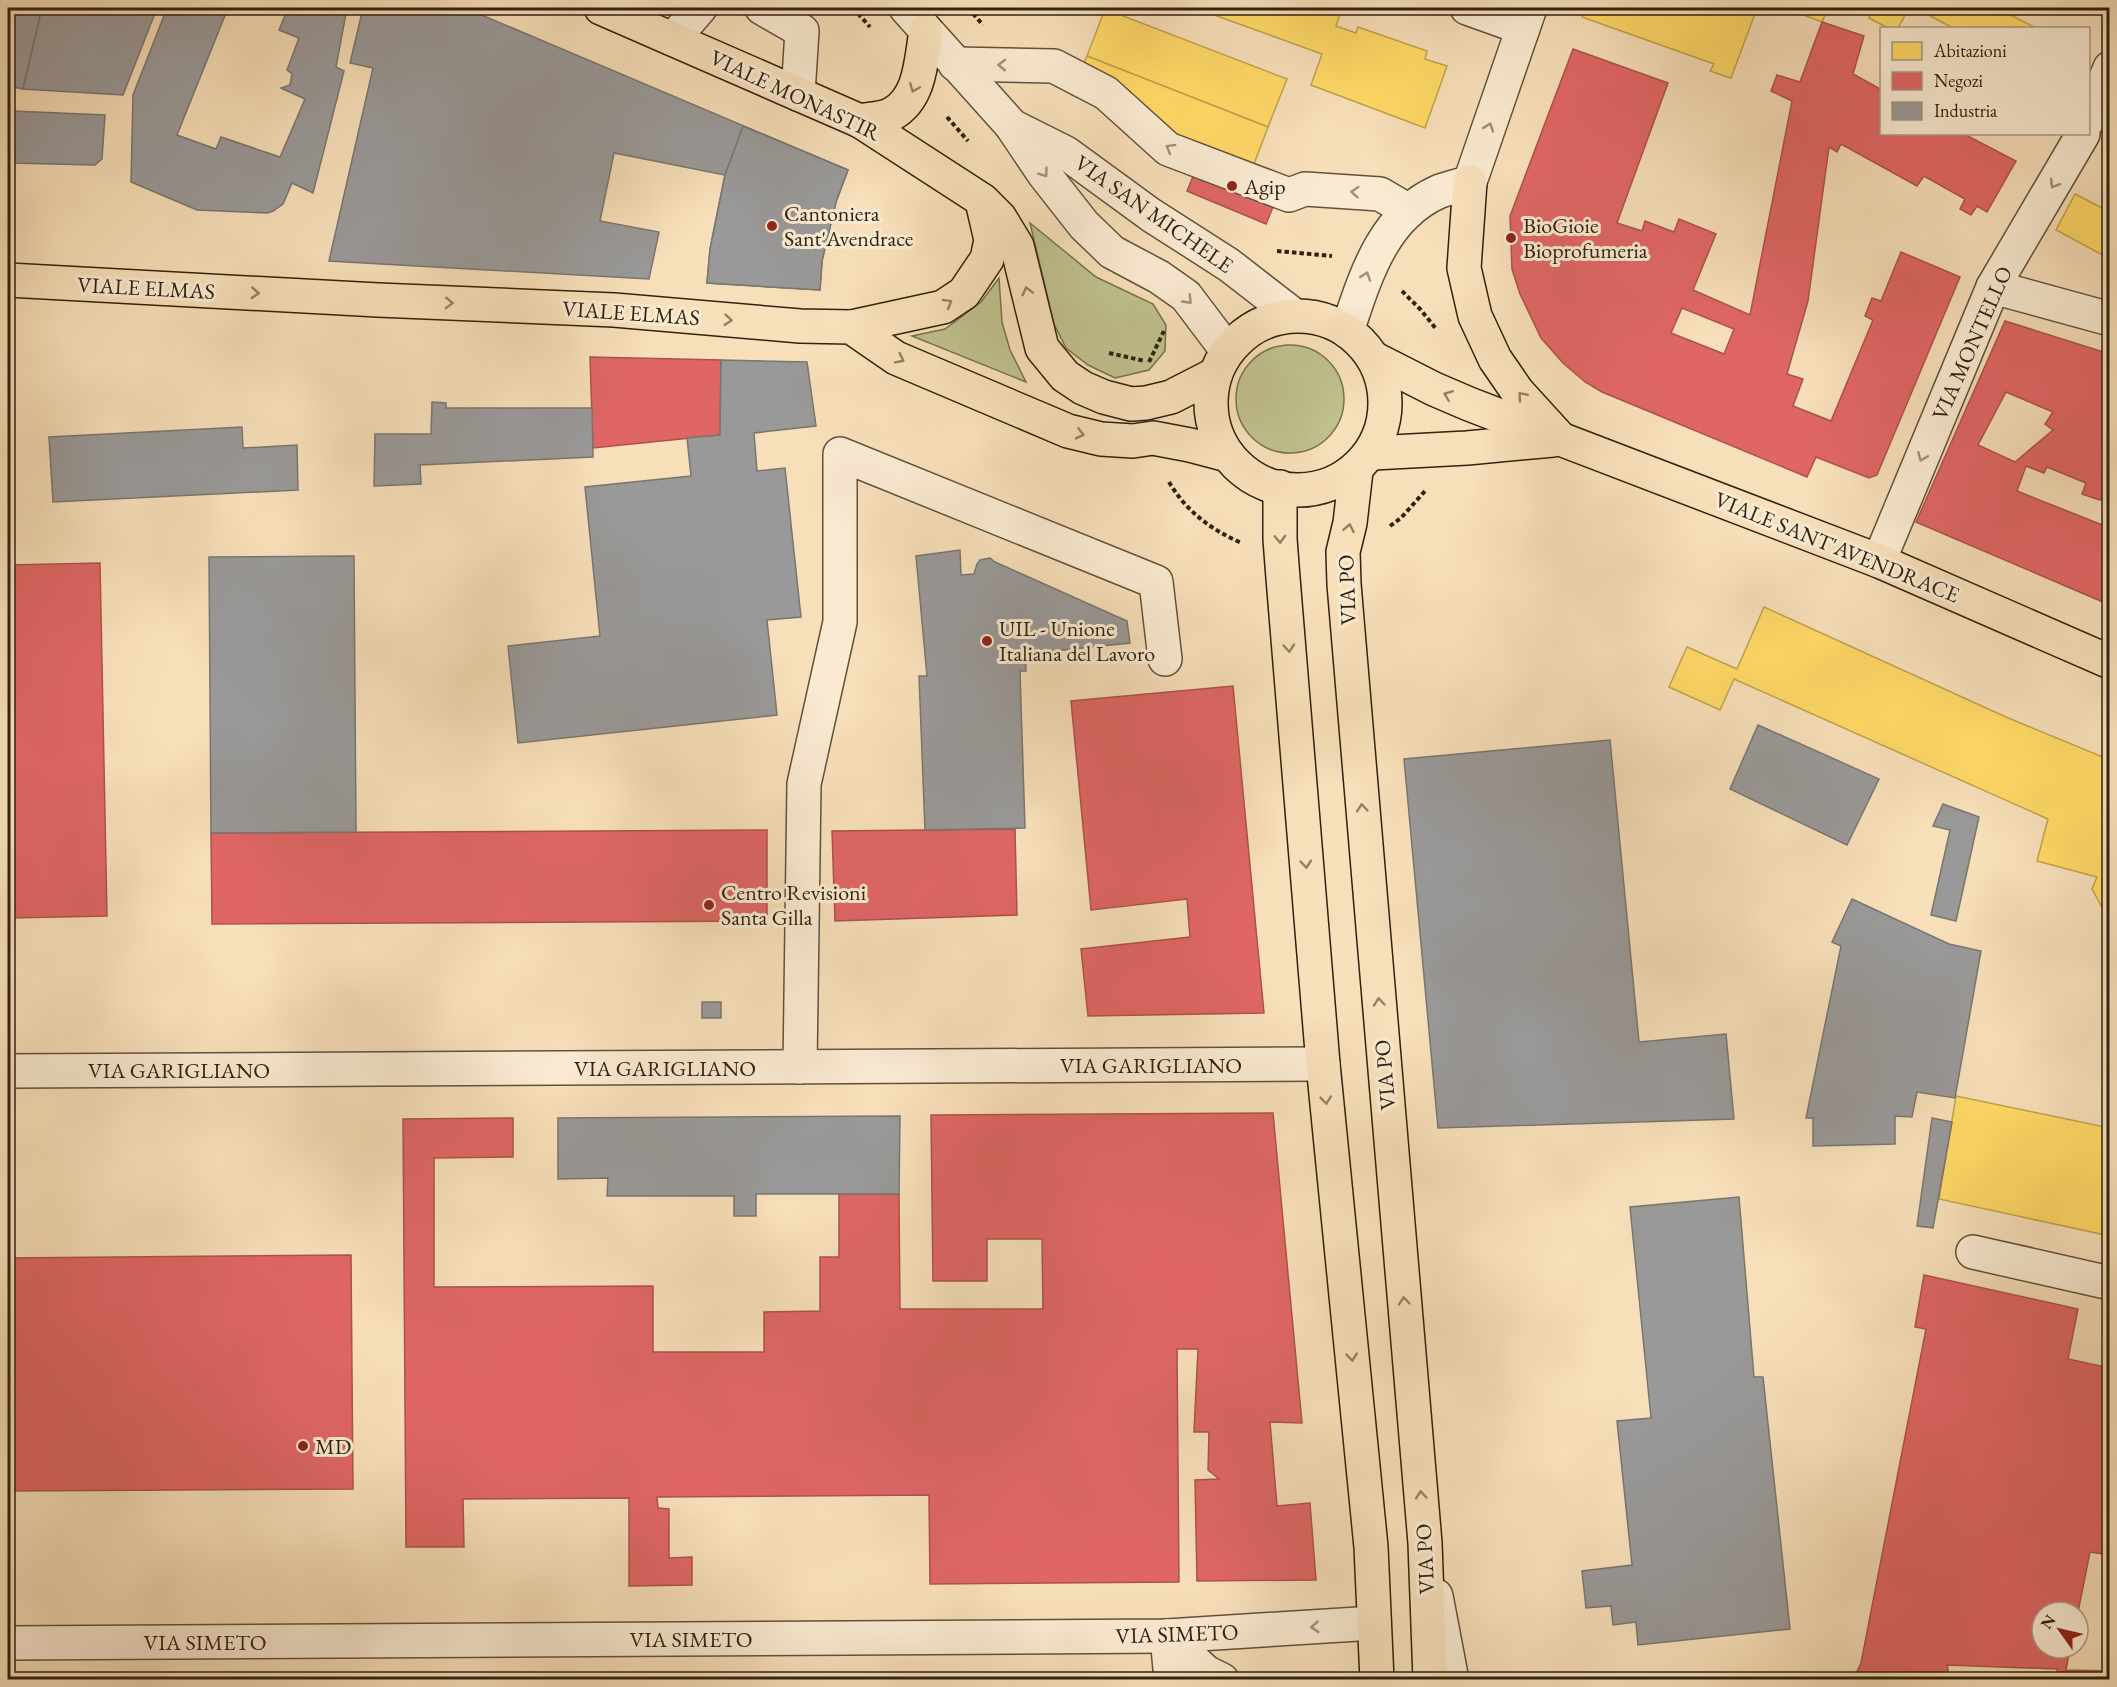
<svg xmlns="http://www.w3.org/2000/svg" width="2117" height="1687" font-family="'EB Garamond',serif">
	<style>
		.green { fill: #bfc18d; stroke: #77724e; stroke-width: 1.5 }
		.homes { fill: #ffd966; stroke: #c1a24c; stroke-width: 1.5 }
		.shops { fill: #e06666; stroke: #ab524c; stroke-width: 1.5; fill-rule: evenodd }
		.industry { fill: #999; stroke: #797570; stroke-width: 1.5 }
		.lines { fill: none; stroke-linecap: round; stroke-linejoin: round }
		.minor-casing { stroke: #61513a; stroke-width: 36 }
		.major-casing { stroke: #2f220f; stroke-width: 36 }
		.path { stroke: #2f220f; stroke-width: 4; stroke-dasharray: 4.5 3; stroke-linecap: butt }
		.minor { stroke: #faead2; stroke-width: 33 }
		.major { stroke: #f7dfb9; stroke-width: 33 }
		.oneway { stroke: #9f907a }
		.oneway2 { stroke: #938064 }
		.poi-dot { fill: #8f2418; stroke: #faead2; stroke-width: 2 }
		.labels { text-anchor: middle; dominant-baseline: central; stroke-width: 6; stroke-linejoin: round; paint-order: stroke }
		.street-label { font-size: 22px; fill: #2f220f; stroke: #faead2 }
		.poi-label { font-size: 22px; fill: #2f220f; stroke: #faead2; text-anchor: start }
	</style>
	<rect width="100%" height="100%" fill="#f7dfb9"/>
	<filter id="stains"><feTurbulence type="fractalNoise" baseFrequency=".00333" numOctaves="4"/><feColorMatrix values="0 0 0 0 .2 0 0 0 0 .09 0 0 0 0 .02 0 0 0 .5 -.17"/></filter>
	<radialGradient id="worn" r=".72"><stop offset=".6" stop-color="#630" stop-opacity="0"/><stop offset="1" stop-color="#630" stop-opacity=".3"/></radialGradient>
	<g class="green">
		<polygon points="1030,223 1096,277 1153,304 1166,325 1165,351 1149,370 1115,378 1088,365 1066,348 1054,324"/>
		<polygon points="999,278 1002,322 1010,350 1026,382 912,336 945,329 981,302"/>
		<circle cx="1290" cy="399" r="54"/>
	</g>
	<g class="homes">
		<polygon points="1195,8 1342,8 1336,26 1356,33 1358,27 1427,51 1425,59 1447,66 1425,128 1311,85 1322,54"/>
		<polygon points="1585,8 1757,8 1731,78 1710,71 1714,64 1582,17"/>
		<polygon points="1785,8 1828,8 1822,22"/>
		<polygon points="1872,8 1909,8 1898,28 1888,28 1869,18"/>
		<polygon points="1915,8 1997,8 2036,28 1953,28"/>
		<polygon points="1105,9 1287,79 1268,127 1087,56"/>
		<polygon points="1087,56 1268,127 1254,164 1072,95"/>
		<polygon points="2075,194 2110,212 2110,259 2056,230"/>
		<polygon points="1764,607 2006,717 2110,760 2110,909 2102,907 2092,889 2097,877 2037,861 2048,819 1734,679 1720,710 1669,687 1687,647 1737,669"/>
		<polygon points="1956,1096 2110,1128 2110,1236 1939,1199"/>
	</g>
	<g class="shops">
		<path d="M1822,22l42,14 -11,38 29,16v44h82l52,27 -29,51 -10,-6 -6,9 -11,-6 5,-10 -41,-23 -7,10 -76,-42 -4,8 -8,-5 -21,154 -21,73 16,5 -10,27 38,15 42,-101 -8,-4 7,-18 9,3 20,-49 59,25 -83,198 -8,3 -53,-21 -9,20 -205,-85 -17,-10 -22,-19 -22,-25 -21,-44 -8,-25 -2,-53 63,-167 95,34 -51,140 25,8 3,-10 29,11 5,-13 37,15 -23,56 57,25 42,-214 -21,-10 6,-16 23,7zM1682,308l52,21 -10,25 -53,-21z"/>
		<polygon points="1205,147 1286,176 1266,224 1187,191"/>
		<path d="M2005,321l105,33v126l-10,20 -18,-6 4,-11 -39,-16 -3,6 -18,-7 -9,25 93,37v77l-194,-83zM2006,392l47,20 -8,12 8,6 -38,32 -37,-17z"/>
		<polygon points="590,357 721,360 720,435 593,448"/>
		<polygon points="100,563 107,916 8,918 8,565"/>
		<polygon points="1233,686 1264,1013 1088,1016 1081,949 1190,937 1187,899 1091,910 1071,701"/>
		<polygon points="1015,829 1017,915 835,921 832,831"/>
		<polygon points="767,830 767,921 212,924 211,833"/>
		<polygon points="1273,1113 1302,1423 1270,1422 1277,1506 1310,1503 1316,1580 1197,1581 1195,1480 1219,1479 1208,1470 1209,1432 1194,1432 1198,1349 1177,1349 1179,1582 930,1584 929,1495 657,1497 658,1508 669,1509 669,1558 692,1557 692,1585 629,1586 629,1498 463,1499 464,1547 406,1547 403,1119 513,1118 513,1157 434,1158 434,1287 653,1286 653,1352 764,1352 764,1312 820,1311 820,1257 839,1257 839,1194 899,1194 900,1309 1043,1309 1042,1239 987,1239 987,1281 933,1281 931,1115"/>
		<polygon points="351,1255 353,1489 8,1491 8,1258"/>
		<polygon points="1924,1275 2078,1309 2068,1359 2110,1368 2110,1520 2103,1554 2090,1552 2078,1612 2042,1612 2042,1648 2070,1648 2066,1670 2110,1671 2110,1680 2058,1680 2057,1669 1947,1665 1950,1680 1853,1680 1861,1663 1926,1329 1915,1327"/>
	</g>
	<g class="industry">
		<polygon points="8,8 42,8 23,89 8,86"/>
		<polygon points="42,8 157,8 123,95 23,89"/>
		<polygon points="167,8 228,8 177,135 216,149 221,137 280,157 305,99 281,88 290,85 292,74 287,70 299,38 279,30 288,8 347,8 336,67 344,71 313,193 292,183 283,204 273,211 268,213 197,210 131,182 133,95"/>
		<polygon points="363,8 465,8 848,170 836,202 822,261 820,290 707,283 710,249 725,175 614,153 600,221 659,232 649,279 329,261 373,68 350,63"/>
		<polygon points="13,111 105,115 102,159 95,165 12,163"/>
		<polygon points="743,126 848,170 836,202 822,261 820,290 707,283 710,249 725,175"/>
		<polygon points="721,360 807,362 816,426 754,433 757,471 785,468 801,617 767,620 777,715 518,743 508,646 600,636 585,487 691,476 687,438 720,435"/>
		<polygon points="432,402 446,403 446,408 592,408 593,457 420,465 421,484 374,486 375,434 431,434"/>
		<polygon points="242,427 243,448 297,445 298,490 53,502 49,437"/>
		<polygon points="960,550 961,575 974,574 977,564 980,560 990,558 995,562 1127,621 1130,643 1025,654 1026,671 1020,671 1025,828 925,830 919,676 927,676 916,556"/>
		<polygon points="354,556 356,832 211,833 209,557"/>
		<polygon points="1758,725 1879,779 1847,845 1730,789"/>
		<polygon points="1610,740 1639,1042 1726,1034 1734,1119 1438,1128 1404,759"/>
		<polygon points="1943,804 1979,817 1956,921 1931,915 1950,830 1933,826"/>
		<polygon points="1852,899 1949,944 1981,951 1955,1098 1917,1092 1912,1117 1895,1116 1895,1144 1813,1146 1813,1118 1806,1118 1841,946 1832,942"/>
		<rect x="702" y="1002" width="19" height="16"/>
		<polygon points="900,1116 899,1194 756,1194 756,1216 734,1216 734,1196 607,1196 608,1178 558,1179 558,1118"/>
		<polygon points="1932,1118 1952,1122 1933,1228 1917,1226"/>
		<polygon points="1739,1197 1754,1377 1763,1377 1790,1629 1638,1645 1636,1622 1613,1625 1611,1606 1586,1608 1582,1571 1632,1565 1617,1421 1651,1418 1630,1207"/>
	</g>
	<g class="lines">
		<defs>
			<g id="minor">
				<polyline points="762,8 802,31 798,94"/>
				<polyline points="906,8 1011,125 1044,174 1084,225 1112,252 1159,277 1186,296 1226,349"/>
				<polyline points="1467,8 1523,28"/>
				<polyline points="673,39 700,8"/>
				<polyline points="955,64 1054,66 1106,93 1168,149 1289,195 1305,189 1380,194 1409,211"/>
				<polyline points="2088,120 2110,68"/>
				<polyline points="1012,126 1066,153 1151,215 1229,265 1291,313"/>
				<polyline points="1993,287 2110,319"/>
				<path d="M1347,331c18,-53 35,-114 91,-139 10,-4 21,-6 32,-10l60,-174"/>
				<polyline points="1879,561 1993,287 2083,134"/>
				<polyline points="800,1067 804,784 840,622 840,454 1156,582 1165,659"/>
				<polyline points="8,1071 1323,1064"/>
				<polyline points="1973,1252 2110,1283"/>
				<polyline points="1436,1596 1452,1680"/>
				<polyline points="1167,1636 1206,1672 1222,1680"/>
				<polyline points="1167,1636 1171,1680"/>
				<polyline points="8,1643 1167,1636 1374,1623"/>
			</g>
			<g id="major">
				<polyline points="601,8 860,121 982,200 1000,218 1017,246 1042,348 1065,376 1083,388 1104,397 1131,404 1146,403 1171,397 1212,376"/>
				<path d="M860,121c9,-2 23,-2 32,-7 29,-16 29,-54 34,-83"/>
				<polyline points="1470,182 1464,268 1475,316 1495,359 1517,391 1558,436"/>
				<polyline points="8,280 378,300 614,310 800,326 851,327 896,358 1068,431 1101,439 1133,441 1153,438 1190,445 1228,455"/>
				<circle cx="1298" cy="403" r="87"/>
				<polyline points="851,327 943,307 964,293 987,259 991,240 982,201"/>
				<polyline points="1373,358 1434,389 1469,404 1879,561 2110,662"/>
				<polyline points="1373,453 1467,448 1553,440"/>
				<polyline points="1356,471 1350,523 1343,552 1344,584 1425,1543 1430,1680"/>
				<polyline points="1280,487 1280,539 1283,578 1323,1064 1371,1547 1377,1680"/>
			</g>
		</defs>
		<use href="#minor" class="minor-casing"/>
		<use href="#major" class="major-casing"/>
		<g class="path">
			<polyline points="853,8 870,27"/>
			<polyline points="968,8 983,25"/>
			<polyline points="947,117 968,141"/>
			<polyline points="1277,251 1332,256"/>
			<polyline points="1402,291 1420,309 1437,330"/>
			<polyline points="1109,353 1145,361"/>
			<polyline points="1149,362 1164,331"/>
			<path d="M1169,482c17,29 42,48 73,61"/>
			<polyline points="1390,526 1401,518 1425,491"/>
		</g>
		<use href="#minor" class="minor"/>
		<use href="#major" class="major"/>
	</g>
	<defs><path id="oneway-chevron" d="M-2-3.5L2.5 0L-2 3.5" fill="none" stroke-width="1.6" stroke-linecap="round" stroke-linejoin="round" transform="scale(1.5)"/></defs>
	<g class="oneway">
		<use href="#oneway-chevron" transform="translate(1002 65) rotate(-179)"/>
		<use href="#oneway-chevron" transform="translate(1489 127) rotate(-71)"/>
		<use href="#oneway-chevron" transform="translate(1170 148) rotate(-150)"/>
		<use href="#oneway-chevron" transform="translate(1044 173) rotate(54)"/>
		<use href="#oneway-chevron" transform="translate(2054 184) rotate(121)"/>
		<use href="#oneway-chevron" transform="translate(1355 192) rotate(-176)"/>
		<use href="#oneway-chevron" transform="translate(1366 276) rotate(-71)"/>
		<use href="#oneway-chevron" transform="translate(1188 300) rotate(46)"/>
		<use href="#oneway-chevron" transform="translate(1922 457) rotate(113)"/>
		<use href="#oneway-chevron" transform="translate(1315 1627) rotate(176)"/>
	</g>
	<g class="oneway2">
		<use href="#oneway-chevron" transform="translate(914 88) rotate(112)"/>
		<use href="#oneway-chevron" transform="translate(1027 291) rotate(-104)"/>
		<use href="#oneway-chevron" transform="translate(255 293) rotate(3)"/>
		<use href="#oneway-chevron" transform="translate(449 303) rotate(2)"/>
		<use href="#oneway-chevron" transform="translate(948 303) rotate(-30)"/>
		<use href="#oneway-chevron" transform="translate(728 320) rotate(5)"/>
		<use href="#oneway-chevron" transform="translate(900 359) rotate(27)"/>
		<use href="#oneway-chevron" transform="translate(1448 395) rotate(-158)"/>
		<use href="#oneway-chevron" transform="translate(1522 396) rotate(-131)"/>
		<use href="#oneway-chevron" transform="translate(1080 434) rotate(14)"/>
		<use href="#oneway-chevron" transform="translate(1349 528) rotate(-79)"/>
		<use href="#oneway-chevron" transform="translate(1280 539) rotate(88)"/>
		<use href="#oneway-chevron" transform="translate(1289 648) rotate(85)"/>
		<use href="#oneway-chevron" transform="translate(1362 808) rotate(-95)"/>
		<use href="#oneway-chevron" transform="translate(1306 864) rotate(85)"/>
		<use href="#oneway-chevron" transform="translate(1379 1002) rotate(-95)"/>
		<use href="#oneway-chevron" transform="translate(1326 1100) rotate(84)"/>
		<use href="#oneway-chevron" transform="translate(1404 1301) rotate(-95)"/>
		<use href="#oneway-chevron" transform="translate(1352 1357) rotate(84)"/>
		<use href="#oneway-chevron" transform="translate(1421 1495) rotate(-95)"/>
	</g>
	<g class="poi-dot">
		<circle cx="1232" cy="186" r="6"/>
		<circle cx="772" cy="226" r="6"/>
		<circle cx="1511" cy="238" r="6"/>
		<circle cx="987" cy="641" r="6"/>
		<circle cx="709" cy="905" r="6"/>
		<circle cx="303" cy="1446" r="6"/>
	</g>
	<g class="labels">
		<g class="street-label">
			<text transform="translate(795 95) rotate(25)">VIALE MONASTIR</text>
			<text transform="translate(1154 214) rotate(35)">VIA SAN MICHELE</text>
			<text transform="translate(146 288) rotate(3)">VIALE ELMAS</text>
			<text transform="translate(631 313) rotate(4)">VIALE ELMAS</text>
			<text transform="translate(1972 343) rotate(-66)">VIA MONTELLO</text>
			<text transform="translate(1837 547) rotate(22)">VIALE SANT'AVENDRACE</text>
			<text transform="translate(1347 590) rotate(-92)">VIA PO</text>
			<text x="1151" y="1065">VIA GARIGLIANO</text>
			<text x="665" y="1068">VIA GARIGLIANO</text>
			<text x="179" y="1070">VIA GARIGLIANO</text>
			<text transform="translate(1385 1075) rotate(-95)">VIA PO</text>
			<text transform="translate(1425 1559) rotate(-93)">VIA PO</text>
			<text transform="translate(1177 1634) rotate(-2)">VIA SIMETO</text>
			<text x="691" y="1639">VIA SIMETO</text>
			<text x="205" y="1642">VIA SIMETO</text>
		</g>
		<g class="poi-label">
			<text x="1244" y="186">Agip</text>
			<text x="784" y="213">Cantoniera<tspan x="784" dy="25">Sant'Avendrace</tspan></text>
			<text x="1523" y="225">BioGioie<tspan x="1523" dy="25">Bioprofumeria</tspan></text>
			<text x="999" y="628">UIL - Unione<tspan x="999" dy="25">Italiana del Lavoro</tspan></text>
			<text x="721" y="892">Centro Revisioni<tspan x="721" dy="25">Santa Gilla</tspan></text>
			<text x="315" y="1446">MD</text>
		</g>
	</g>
	<rect width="2117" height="1687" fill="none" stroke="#f7dfb9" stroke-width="30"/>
	<rect x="9" y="9" width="2099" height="1669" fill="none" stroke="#2f220f" stroke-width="3"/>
	<rect x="15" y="15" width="2087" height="1657" fill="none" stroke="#2f220f" stroke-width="1.5"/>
	<rect x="1880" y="27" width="210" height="108" fill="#faead2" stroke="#a99a84" stroke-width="1.5"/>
	<rect x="1892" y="42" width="30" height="18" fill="#ffd966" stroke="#a99a84" stroke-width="1.5"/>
	<text x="1934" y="57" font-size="18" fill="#2f220f">Abitazioni</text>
	<rect x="1892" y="72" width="30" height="18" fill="#e06666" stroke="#a99a84" stroke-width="1.5"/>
	<text x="1934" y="87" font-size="18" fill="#2f220f">Negozi</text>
	<rect x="1892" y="102" width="30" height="18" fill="#999999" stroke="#a99a84" stroke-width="1.5"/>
	<text x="1934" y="117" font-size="18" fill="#2f220f">Industria</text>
	<g transform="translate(2060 1630) rotate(304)"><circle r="28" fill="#faead2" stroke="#a99a84" stroke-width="1.5"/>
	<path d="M0-4.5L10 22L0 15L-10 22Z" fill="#8f2418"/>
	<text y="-9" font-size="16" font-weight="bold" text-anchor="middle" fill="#2f220f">N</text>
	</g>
	<rect width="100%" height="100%" filter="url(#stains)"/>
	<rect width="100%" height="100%" fill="url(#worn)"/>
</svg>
